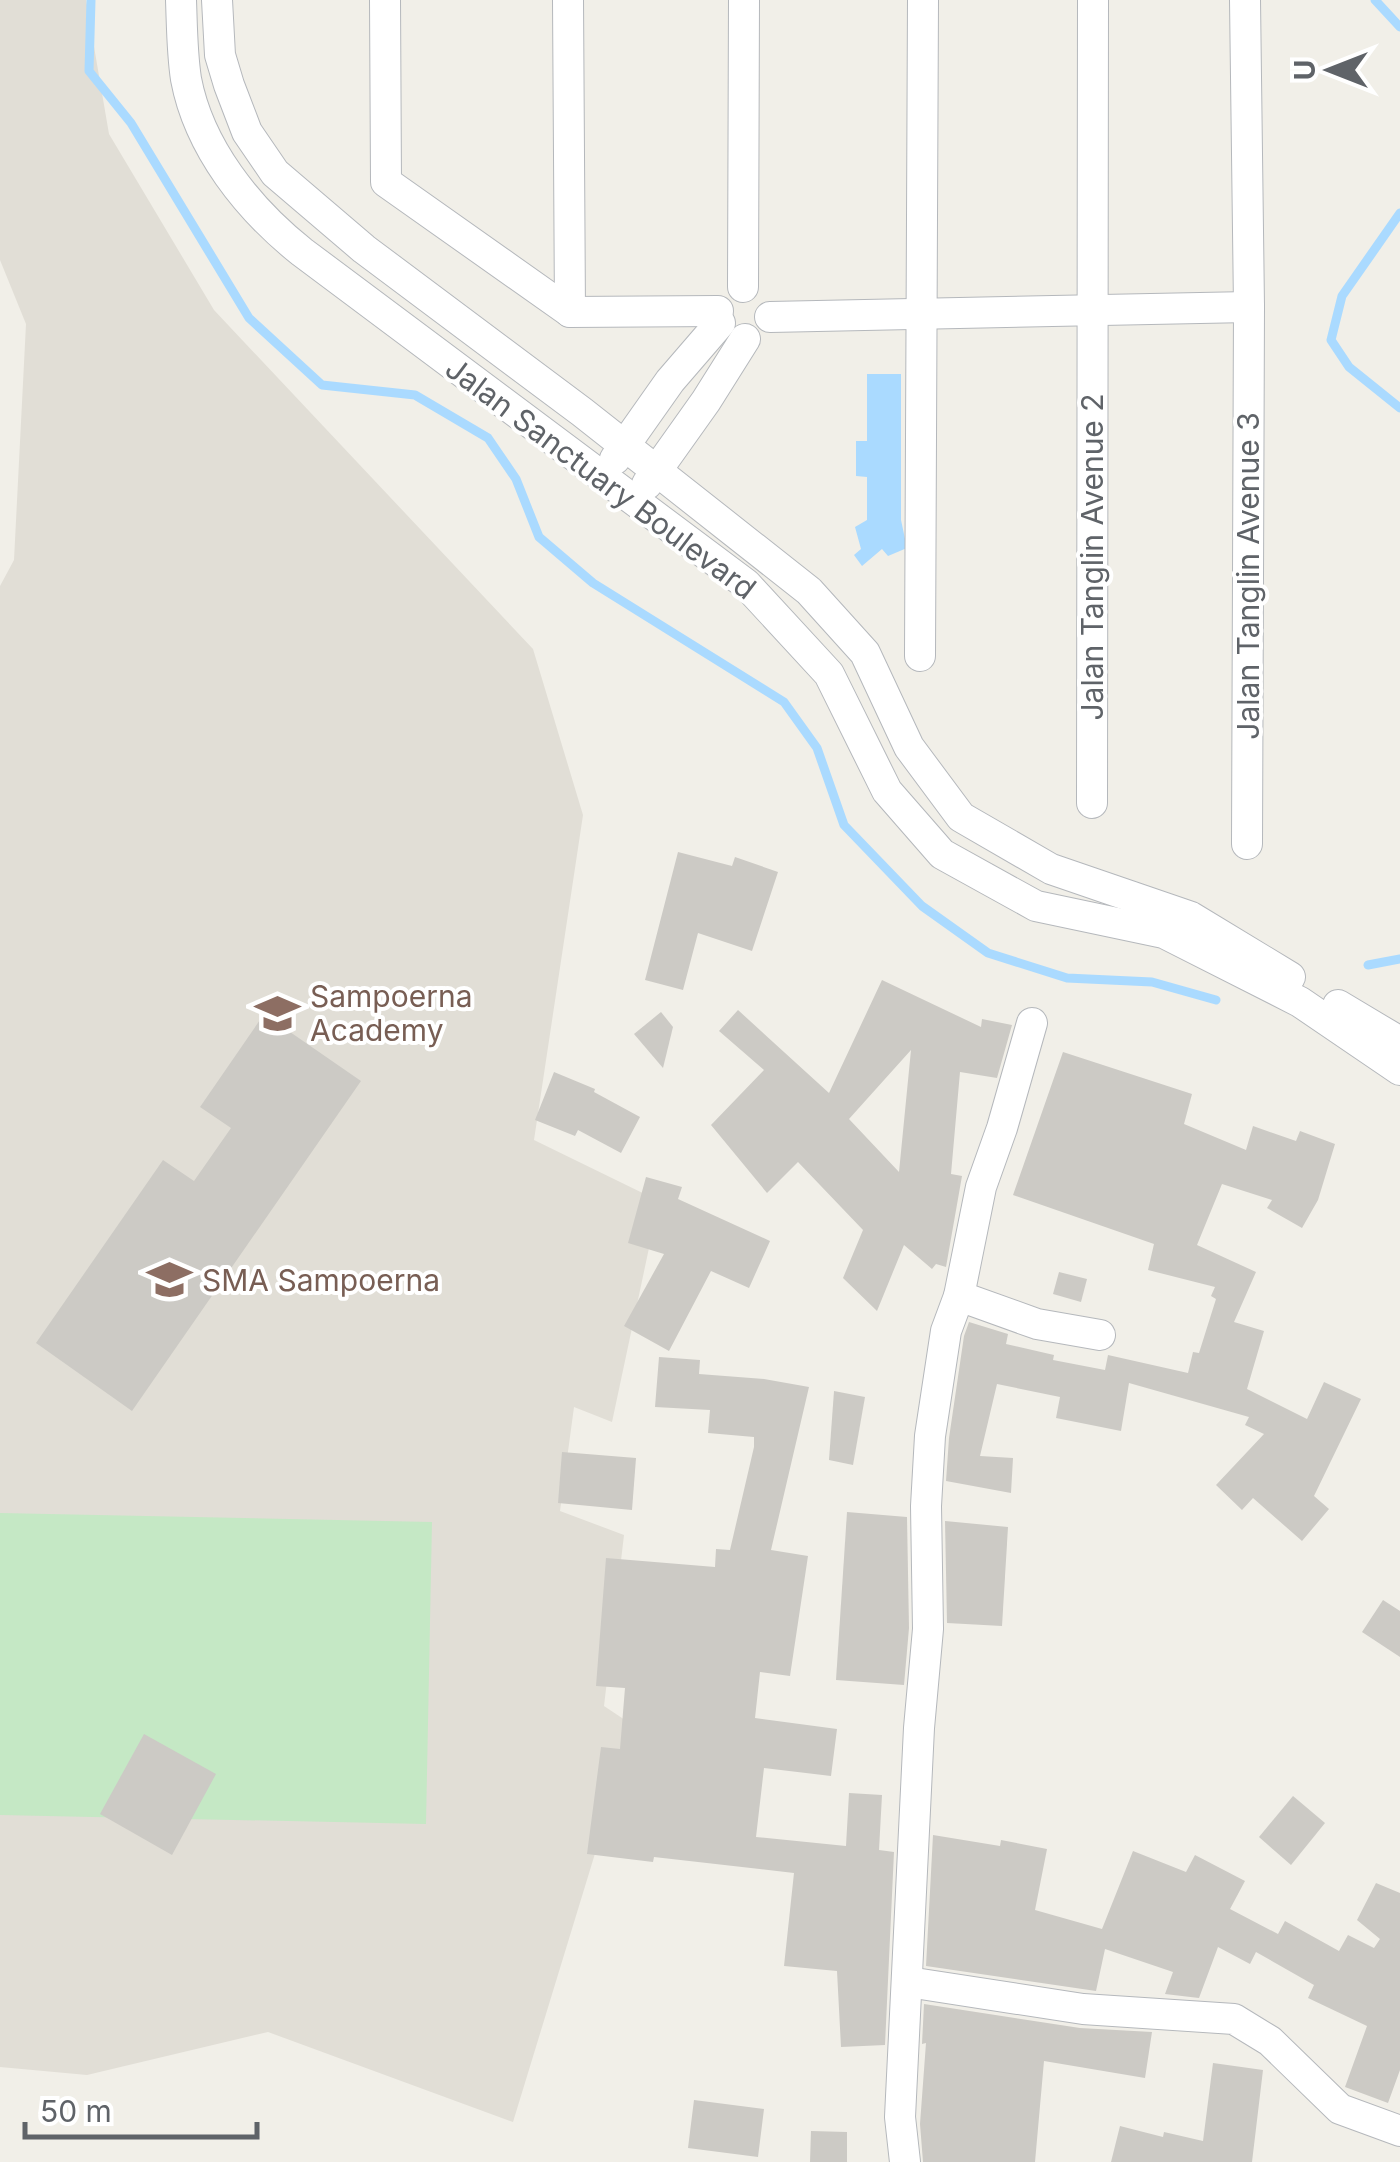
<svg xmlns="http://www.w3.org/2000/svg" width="1400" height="2162" font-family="Inter,sans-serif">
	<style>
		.education { fill: #e1ded6 }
		.green { fill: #c5e8c5 }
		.water { fill: #aadaff }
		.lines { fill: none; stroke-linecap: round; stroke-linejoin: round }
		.stream { stroke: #aadaff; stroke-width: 9 }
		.building { fill: #cccac5; fill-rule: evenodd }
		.minor-casing { stroke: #b5b8bc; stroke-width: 32 }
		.minor { stroke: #fff; stroke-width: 30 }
		.labels { text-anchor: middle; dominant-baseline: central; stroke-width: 8; stroke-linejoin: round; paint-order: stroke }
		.street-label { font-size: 30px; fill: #5f6368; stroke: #fff }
		.education-label { font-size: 30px; fill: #785e54; stroke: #fff; text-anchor: start }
	</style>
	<rect width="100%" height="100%" fill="#f1efe8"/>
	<polygon class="education" points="0,0 86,0 109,134 214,310 533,649 583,815 534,1140 659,1201 612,1422 574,1407 560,1511 624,1535 604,1706 634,1726 513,2122 268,2032 87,2075 0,2067 0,586 14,560 26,324 0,260"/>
	<polygon class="green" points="0,1513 432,1522 426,1824 0,1815"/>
	<polygon class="water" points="867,374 901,374 901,520 907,548 888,556 882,549 862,566 854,555 861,549 855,527 867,520 867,477 856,476 856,441 867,441"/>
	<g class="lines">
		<g class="stream">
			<polyline points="91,0 89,71 131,123 249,318 322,385 415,395 488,438 516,479 539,537 593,583 784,702 817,748 844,825 922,906 988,953 1067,978 1152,982 1216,1000"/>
			<polyline points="1375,0 1400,27"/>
			<polyline points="1400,213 1342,296 1331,340 1349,367 1400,408"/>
			<polyline points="1368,965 1400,959"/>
		</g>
	</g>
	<g class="building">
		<polygon points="678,852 732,866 735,857 778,872 752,951 698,933 683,990 645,980"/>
		<path d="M882,980l99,47 1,-8 30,6 -15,53 -37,-6 -9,102 11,2 -16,91 -10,-3 -4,5 -28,-24 -27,66 -34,-33 20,-48 -65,-68 -31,31 -56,-68 53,-55 -45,-39 19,-21 91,83zM911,1050l-12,122 -50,-53z"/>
		<polygon points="661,1012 673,1027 663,1068 634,1034"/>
		<polygon points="264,1014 361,1081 132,1411 36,1343 163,1160 194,1181 231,1128 200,1107"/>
		<polygon points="1063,1052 1192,1094 1184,1124 1246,1150 1253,1126 1296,1141 1300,1131 1335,1144 1318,1200 1302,1228 1267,1208 1272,1200 1222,1184 1197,1245 1256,1272 1234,1322 1264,1331 1247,1389 1307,1419 1324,1382 1361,1399 1314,1496 1329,1509 1302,1541 1253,1498 1242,1510 1216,1485 1264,1434 1245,1425 1249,1417 1129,1383 1121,1431 1056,1418 1060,1397 997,1384 980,1456 1013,1458 1011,1493 946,1481 949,1438 964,1336 969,1322 1008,1334 1006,1344 1054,1355 1053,1360 1105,1370 1108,1355 1188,1373 1193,1352 1199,1353 1216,1299 1211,1296 1215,1287 1148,1270 1154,1244 1013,1195"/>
		<polygon points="554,1072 595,1089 594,1092 640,1117 621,1153 578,1130 575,1136 535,1120"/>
		<polygon points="646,1177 682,1187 678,1199 770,1241 749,1288 711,1271 669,1351 624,1326 664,1254 628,1243"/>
		<polygon points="1059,1272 1087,1279 1081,1302 1053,1294"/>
		<polygon points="659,1357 700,1360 699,1374 764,1379 809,1387 771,1550 808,1556 790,1676 760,1672 755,1718 837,1729 831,1776 764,1768 756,1837 846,1846 849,1793 882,1795 879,1850 894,1852 885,2045 841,2047 837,1971 784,1966 794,1873 654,1857 653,1862 587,1854 601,1747 620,1749 625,1688 596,1686 606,1558 715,1567 716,1549 730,1550 754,1447 754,1437 708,1433 710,1410 655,1407"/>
		<polygon points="834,1391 865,1397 853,1465 829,1460"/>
		<polygon points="562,1452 636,1458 632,1510 558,1503"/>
		<polygon points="847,1512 907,1517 909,1628 904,1685 836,1680"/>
		<polygon points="945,1521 1008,1527 1002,1626 947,1623"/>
		<polygon points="1383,1600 1400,1611 1400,1657 1362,1632"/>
		<polygon points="144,1734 216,1774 172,1855 100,1814"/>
		<polygon points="1293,1796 1325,1823 1291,1865 1259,1837"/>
		<polygon points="933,1835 1000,1846 1001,1840 1047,1849 1035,1910 1102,1929 1133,1851 1186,1872 1195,1855 1245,1881 1230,1909 1278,1934 1285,1921 1339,1951 1348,1935 1374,1948 1380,1939 1357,1920 1376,1883 1400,1893 1400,2070 1388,2103 1345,2087 1367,2026 1308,1998 1314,1985 1256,1952 1250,1964 1218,1947 1199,1998 1165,1994 1173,1972 1105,1949 1096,1991 926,1966"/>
		<polygon points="924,2004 1080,2028 1152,2032 1145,2078 1044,2061 1035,2162 923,2162 920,2124 926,2043 922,2044"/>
		<polygon points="1213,2063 1263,2070 1252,2162 1111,2162 1120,2126 1163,2137 1164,2132 1203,2141"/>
		<polygon points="694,2100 764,2109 758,2157 688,2148"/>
		<polygon points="811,2131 847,2132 847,2162 810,2162"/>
	</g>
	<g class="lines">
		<defs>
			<g id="minor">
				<path d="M181,0c1,26 1,53 5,79 13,69 62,130 116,173l444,332 83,90 58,117 55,63 94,52 128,27 136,69 100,68"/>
				<polyline points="217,0 220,55 229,85 247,132 275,173 364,249 582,412 809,591 865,653 909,747 961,817 1051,869 1191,917 1290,977"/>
				<polyline points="385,0 386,182 570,312 718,311"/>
				<polyline points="568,0 570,312"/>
				<polyline points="1245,0 1249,307 1247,844"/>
				<polyline points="743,287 744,0"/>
				<polyline points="770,317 1249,307"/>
				<polyline points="615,459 670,381 720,323"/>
				<polyline points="647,484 706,401 745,339"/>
				<polyline points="920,656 923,0"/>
				<polyline points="1092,803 1093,0"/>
				<polyline points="1338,1005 1400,1042"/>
				<polyline points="959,1296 1037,1324 1100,1335"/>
				<polyline points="908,1982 1083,2009 1234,2019 1270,2041 1340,2109 1400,2131"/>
				<polyline points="905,2162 900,2117 919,1728 928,1629 926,1506 930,1436 946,1331 959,1296 981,1187 1002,1128 1032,1023"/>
			</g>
		</defs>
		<use href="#minor" class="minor-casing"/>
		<use href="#minor" class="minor"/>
	</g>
	<defs>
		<symbol id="school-bare" viewBox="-9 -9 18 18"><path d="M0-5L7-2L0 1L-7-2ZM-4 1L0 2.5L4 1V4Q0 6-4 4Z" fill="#8d6e63" stroke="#fff" stroke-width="2.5" paint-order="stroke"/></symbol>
	</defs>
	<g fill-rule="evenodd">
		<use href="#school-bare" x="246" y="982" width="63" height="63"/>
		<use href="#school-bare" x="138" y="1248" width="63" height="63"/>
	</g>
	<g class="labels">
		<g class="street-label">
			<text transform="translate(601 478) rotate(37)">Jalan Sanctuary Boulevard</text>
			<text transform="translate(1092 557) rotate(-90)">Jalan Tanglin Avenue 2</text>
			<text transform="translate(1248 576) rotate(-90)">Jalan Tanglin Avenue 3</text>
		</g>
		<g class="education-label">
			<text x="310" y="996">Sampoerna<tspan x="310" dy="34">Academy</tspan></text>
			<text x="202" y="1280">SMA Sampoerna</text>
		</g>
	</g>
	<g transform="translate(1330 70) rotate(270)" stroke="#ffffff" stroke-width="8" paint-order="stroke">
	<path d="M0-8L18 38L0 25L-18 38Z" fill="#5f6368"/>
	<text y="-15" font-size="28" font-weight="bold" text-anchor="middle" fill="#5f6368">U</text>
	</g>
	<path d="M25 2122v15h232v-15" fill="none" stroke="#5f6368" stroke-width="5"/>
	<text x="40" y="2122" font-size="30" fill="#5f6368" stroke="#ffffff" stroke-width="8" paint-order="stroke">50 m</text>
</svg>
